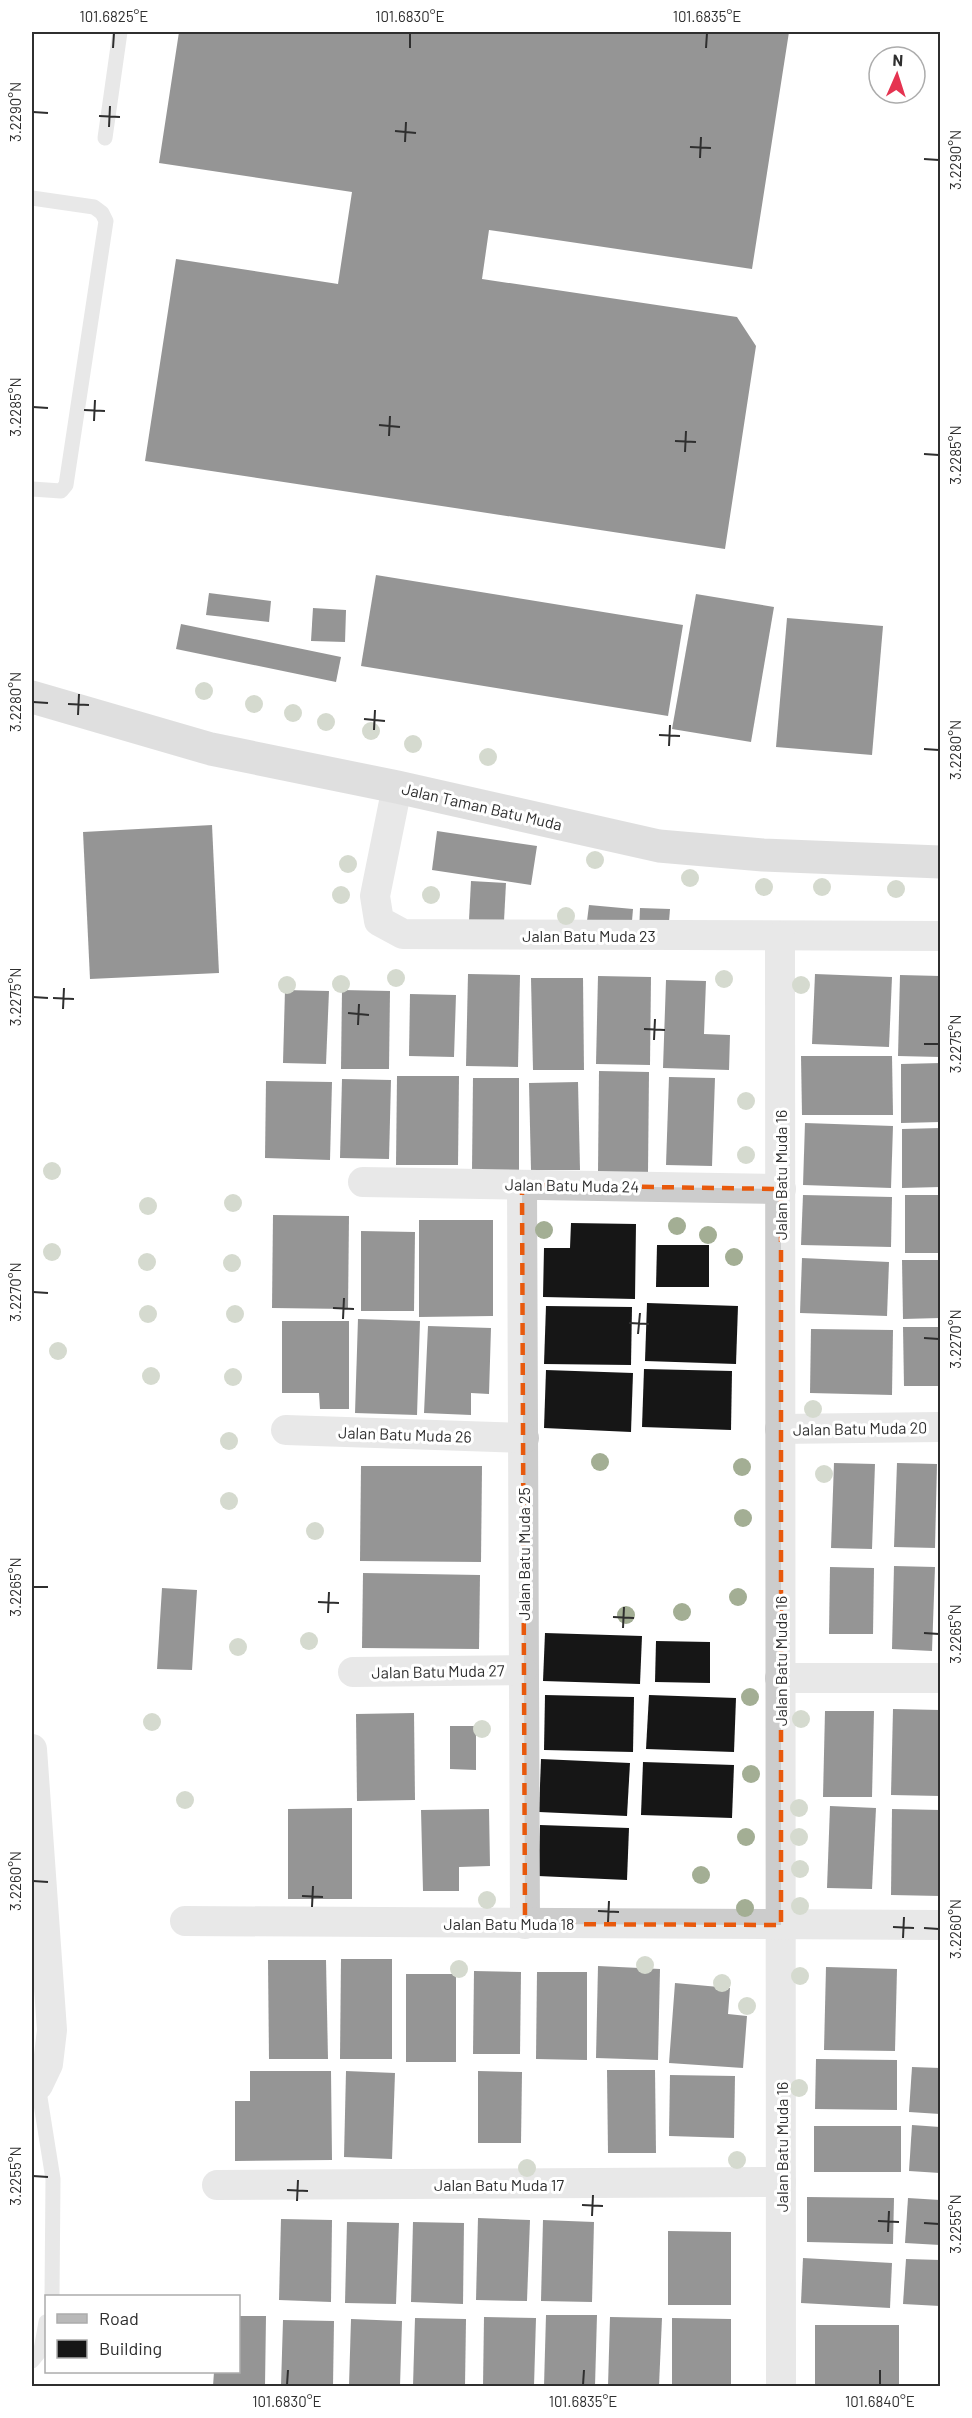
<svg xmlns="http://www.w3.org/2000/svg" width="972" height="2418" font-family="Barlow,sans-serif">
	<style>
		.building { fill: #161616 }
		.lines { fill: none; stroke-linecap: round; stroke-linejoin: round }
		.lane { stroke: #ccc; stroke-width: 15 }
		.street { stroke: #ccc; stroke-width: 30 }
		.secondary { stroke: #b9b9b9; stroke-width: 33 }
		.tree { fill: #a3ae94 }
		.marked { fill: none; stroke: #e8590c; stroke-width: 4.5; stroke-dasharray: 12 8; stroke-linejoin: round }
		.ticks { fill: none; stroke: #2f2f2f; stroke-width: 2 }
		.labels { text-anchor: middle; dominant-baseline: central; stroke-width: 6; stroke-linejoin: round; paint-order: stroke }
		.street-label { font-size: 16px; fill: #2f2f2f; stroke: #fff }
		.neatline { fill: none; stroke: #2f2f2f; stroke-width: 2 }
		.ticks-label { font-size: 15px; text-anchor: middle; fill: #2f2f2f }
	</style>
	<rect width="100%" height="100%" fill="#fff"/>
	<g class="building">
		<polygon points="179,32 789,32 752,269 489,230 482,279 737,317 756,346 725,549 145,461 176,259 338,284 352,192 159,163"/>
		<polygon points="376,575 683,625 668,716 361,666"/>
		<polygon points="209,593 271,601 269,622 206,615"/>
		<polygon points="696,594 774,607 751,742 672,729"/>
		<polygon points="313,608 346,610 345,642 311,641"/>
		<polygon points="787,618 883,626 872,755 776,747"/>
		<polygon points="181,624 341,657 336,682 176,649"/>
		<polygon points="212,825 219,973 90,979 83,832"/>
		<polygon points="437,831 537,846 531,885 432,870"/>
		<polygon points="471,881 506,883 504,921 469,920"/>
		<polygon points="589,905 633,909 631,933 586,929"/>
		<polygon points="640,908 670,909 668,934 639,933"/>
		<polygon points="468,974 520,975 518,1067 466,1066"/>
		<polygon points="815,974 892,977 889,1047 812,1044"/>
		<polygon points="900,975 940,976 940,1057 898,1056"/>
		<polygon points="598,976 651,977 650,1065 596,1064"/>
		<polygon points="531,978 583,978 584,1070 533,1070"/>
		<polygon points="666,980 706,981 704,1034 730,1035 729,1070 663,1068"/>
		<polygon points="285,990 329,991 326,1064 283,1063"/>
		<polygon points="342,990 390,991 389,1069 341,1069"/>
		<polygon points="410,994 456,995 454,1057 409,1056"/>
		<polygon points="801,1056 892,1056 893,1115 802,1115"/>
		<polygon points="940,1063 940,1122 901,1123 901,1064"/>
		<polygon points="599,1071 649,1072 648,1172 598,1172"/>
		<polygon points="397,1076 459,1076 458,1165 396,1165"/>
		<polygon points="669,1077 715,1078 712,1166 666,1165"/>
		<polygon points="473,1078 519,1078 519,1170 472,1170"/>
		<polygon points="342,1079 391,1080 389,1159 340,1158"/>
		<polygon points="266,1081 332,1082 330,1160 265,1158"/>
		<polygon points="578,1082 580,1170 531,1170 529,1083"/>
		<polygon points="805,1123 893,1126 891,1188 803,1185"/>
		<polygon points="940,1128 940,1187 902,1188 902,1129"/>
		<polygon points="803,1195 892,1197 891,1247 801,1245"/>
		<rect x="905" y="1195" width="35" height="58"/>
		<polygon points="273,1215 349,1216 348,1309 272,1308"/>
		<polygon points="419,1220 493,1220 493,1316 419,1317"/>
		<polygon points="571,1223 636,1224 635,1299 543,1297 544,1248 570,1248"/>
		<polygon points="361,1231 415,1232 414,1311 361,1311"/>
		<polygon points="657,1245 709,1245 709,1287 656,1287"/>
		<polygon points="802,1258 889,1262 887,1316 800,1313"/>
		<polygon points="902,1260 940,1260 940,1318 903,1319"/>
		<polygon points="647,1303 738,1306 736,1364 645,1361"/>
		<polygon points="546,1306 632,1307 631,1365 544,1364"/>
		<polygon points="358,1319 420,1321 417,1415 355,1413"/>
		<polygon points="282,1321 349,1321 349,1409 320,1409 319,1393 282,1393"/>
		<polygon points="428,1326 491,1328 489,1394 471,1393 471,1415 424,1413"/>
		<polygon points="903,1327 940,1327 940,1386 904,1386"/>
		<polygon points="811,1329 893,1330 892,1395 810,1393"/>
		<polygon points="644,1369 732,1371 731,1430 642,1427"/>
		<polygon points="546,1370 633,1373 631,1432 544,1428"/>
		<polygon points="834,1463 875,1464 872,1549 831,1548"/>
		<polygon points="897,1463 937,1464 935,1548 894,1547"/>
		<polygon points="361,1466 482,1466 481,1562 360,1561"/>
		<polygon points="894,1566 935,1567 932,1651 892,1649"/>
		<polygon points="830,1567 874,1568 873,1634 829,1634"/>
		<polygon points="363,1573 480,1575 479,1649 362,1648"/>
		<polygon points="162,1588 197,1590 192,1670 157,1669"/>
		<polygon points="545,1633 642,1636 640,1684 543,1681"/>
		<polygon points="656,1641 710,1642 710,1683 655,1682"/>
		<polygon points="545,1695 634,1697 633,1752 544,1750"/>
		<polygon points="649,1695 736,1698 734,1752 646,1749"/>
		<polygon points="893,1709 940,1710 940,1796 891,1795"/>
		<polygon points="825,1711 874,1711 872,1797 823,1797"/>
		<polygon points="414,1713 415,1800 357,1801 356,1714"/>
		<polygon points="450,1726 476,1726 476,1770 450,1769"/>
		<polygon points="541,1759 630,1763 627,1816 539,1812"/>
		<polygon points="643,1762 734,1765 732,1818 641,1815"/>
		<polygon points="830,1806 876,1808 872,1889 827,1888"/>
		<polygon points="352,1808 352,1899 288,1899 288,1809"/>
		<polygon points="489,1809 490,1866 459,1867 459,1891 423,1891 421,1810"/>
		<polygon points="892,1809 940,1810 940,1896 891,1895"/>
		<polygon points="540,1825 629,1828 627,1880 538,1876"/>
		<polygon points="341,1959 392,1959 392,2059 340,2059"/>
		<polygon points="268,1960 326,1960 328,2059 269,2059"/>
		<polygon points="598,1966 660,1969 658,2060 596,2058"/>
		<polygon points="826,1967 897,1969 895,2051 824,2050"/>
		<polygon points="474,1971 521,1972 520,2054 473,2054"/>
		<polygon points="537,1972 587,1972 587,2060 536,2059"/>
		<rect x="406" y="1974" width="50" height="88"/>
		<polygon points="675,1983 730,1988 728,2014 747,2016 743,2068 669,2063"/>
		<polygon points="816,2059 897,2060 897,2110 815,2109"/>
		<polygon points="912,2067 940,2068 940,2114 909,2112"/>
		<polygon points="607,2070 655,2070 656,2153 608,2153"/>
		<polygon points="250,2071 331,2071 332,2160 235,2161 235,2101 250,2101"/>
		<polygon points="346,2071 395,2073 392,2159 344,2157"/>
		<polygon points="478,2071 522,2072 521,2143 478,2143"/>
		<polygon points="670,2075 735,2076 734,2138 669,2136"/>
		<polygon points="912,2125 940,2127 940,2173 909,2171"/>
		<rect x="814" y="2126" width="87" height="46"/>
		<polygon points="807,2197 894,2198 893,2244 807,2242"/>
		<polygon points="908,2198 940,2200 940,2245 905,2243"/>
		<polygon points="478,2218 530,2220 527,2301 476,2300"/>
		<polygon points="281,2219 332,2220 331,2302 279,2300"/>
		<polygon points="543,2220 594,2222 592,2302 541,2301"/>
		<polygon points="347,2222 399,2223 396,2304 345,2303"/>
		<polygon points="413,2222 464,2223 463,2304 411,2302"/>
		<polygon points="668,2231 731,2232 731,2305 668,2305"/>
		<polygon points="803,2258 892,2263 890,2308 801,2303"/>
		<polygon points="906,2259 940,2260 940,2306 903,2304"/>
		<polygon points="546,2315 597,2315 595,2386 544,2386"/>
		<polygon points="238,2316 266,2316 265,2386 213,2386 214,2372 238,2372"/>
		<polygon points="484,2317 536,2318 534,2386 483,2386"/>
		<polygon points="610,2317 662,2318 659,2386 608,2386"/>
		<polygon points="415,2318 466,2319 465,2386 413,2386"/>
		<polygon points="672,2318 731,2319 731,2386 672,2386"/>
		<polygon points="351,2319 402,2321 400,2386 349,2386"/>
		<polygon points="283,2320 334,2321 333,2386 281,2386"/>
		<rect x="815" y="2325" width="84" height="61"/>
	</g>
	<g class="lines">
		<g class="lane">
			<polyline points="105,138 120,32"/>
			<polyline points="32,198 94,207 102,213 106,221 66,485 61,491 32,489"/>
			<polyline points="38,2085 53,2179 52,2296"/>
			<polyline points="32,2361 41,2350 46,2322"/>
		</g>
		<g class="street">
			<polyline points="397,787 375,896 379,921 403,934 940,936"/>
			<polyline points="780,936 781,2386"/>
			<polyline points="363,1182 781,1189"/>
			<polyline points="522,1185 525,1924"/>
			<polyline points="780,1429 940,1427"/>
			<polyline points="286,1430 524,1438"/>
			<polyline points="353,1672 522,1670"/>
			<polyline points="780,1678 940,1678"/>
			<polyline points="32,1749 52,2030 48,2064 38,2085 32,2085"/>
			<polyline points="185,1921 940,1925"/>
			<polyline points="217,2185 781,2182"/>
		</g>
		<polyline class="secondary" points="32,697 211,749 397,787 659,846 763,855 940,862"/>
	</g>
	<g class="tree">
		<circle cx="204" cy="691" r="9"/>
		<circle cx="254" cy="704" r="9"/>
		<circle cx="293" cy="713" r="9"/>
		<circle cx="326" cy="722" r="9"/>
		<circle cx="371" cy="731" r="9"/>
		<circle cx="413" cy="744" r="9"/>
		<circle cx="488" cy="757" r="9"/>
		<circle cx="595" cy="860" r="9"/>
		<circle cx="348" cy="864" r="9"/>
		<circle cx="690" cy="878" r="9"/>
		<circle cx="764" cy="887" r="9"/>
		<circle cx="822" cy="887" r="9"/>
		<circle cx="896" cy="889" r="9"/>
		<circle cx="341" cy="895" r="9"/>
		<circle cx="431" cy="895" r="9"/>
		<circle cx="566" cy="916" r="9"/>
		<circle cx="396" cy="978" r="9"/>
		<circle cx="724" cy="979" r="9"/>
		<circle cx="341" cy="984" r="9"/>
		<circle cx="287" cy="985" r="9"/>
		<circle cx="801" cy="985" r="9"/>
		<circle cx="746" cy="1101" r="9"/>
		<circle cx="746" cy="1155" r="9"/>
		<circle cx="52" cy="1171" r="9"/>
		<circle cx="233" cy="1203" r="9"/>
		<circle cx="148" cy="1206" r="9"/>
		<circle cx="677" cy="1226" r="9"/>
		<circle cx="544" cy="1230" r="9"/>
		<circle cx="708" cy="1235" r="9"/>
		<circle cx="52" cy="1252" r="9"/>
		<circle cx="734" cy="1257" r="9"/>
		<circle cx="147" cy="1262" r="9"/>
		<circle cx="232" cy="1263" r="9"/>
		<circle cx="148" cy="1314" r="9"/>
		<circle cx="235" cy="1314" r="9"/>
		<circle cx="58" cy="1351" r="9"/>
		<circle cx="151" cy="1376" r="9"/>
		<circle cx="233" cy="1377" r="9"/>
		<circle cx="813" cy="1409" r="9"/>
		<circle cx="229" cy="1441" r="9"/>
		<circle cx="600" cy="1462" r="9"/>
		<circle cx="742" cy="1467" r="9"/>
		<circle cx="824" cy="1474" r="9"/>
		<circle cx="229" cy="1501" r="9"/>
		<circle cx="743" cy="1518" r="9"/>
		<circle cx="315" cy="1531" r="9"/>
		<circle cx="738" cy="1597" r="9"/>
		<circle cx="682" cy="1612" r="9"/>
		<circle cx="626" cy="1615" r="9"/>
		<circle cx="309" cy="1641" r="9"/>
		<circle cx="238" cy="1647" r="9"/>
		<circle cx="750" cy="1697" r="9"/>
		<circle cx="801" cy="1719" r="9"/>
		<circle cx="152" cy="1722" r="9"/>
		<circle cx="482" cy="1729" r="9"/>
		<circle cx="751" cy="1774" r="9"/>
		<circle cx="185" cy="1800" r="9"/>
		<circle cx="799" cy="1808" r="9"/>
		<circle cx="746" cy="1837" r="9"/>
		<circle cx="799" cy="1837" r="9"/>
		<circle cx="800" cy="1869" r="9"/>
		<circle cx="701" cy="1875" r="9"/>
		<circle cx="487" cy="1900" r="9"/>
		<circle cx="800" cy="1906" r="9"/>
		<circle cx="745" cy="1908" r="9"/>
		<circle cx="645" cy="1965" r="9"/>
		<circle cx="459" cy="1969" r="9"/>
		<circle cx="800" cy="1976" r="9"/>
		<circle cx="722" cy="1983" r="9"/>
		<circle cx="747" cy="2006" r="9"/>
		<circle cx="799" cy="2088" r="9"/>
		<circle cx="737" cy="2160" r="9"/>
		<circle cx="527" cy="2168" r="9"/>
	</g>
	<path d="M0 0H972V2418H0ZM522,1185l259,4v736l-256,-1z" fill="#fff" fill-opacity=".55" fill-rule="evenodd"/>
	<path class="marked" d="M522,1185l259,4v736l-256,-1z"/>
	<path class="ticks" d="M113,48l1,-15M410,48v-15M706,48l1,-15M33,112l15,1M99,116l21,1M109,127l1,-21M395,131l21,2M405,142l1,-20M690,147l21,1M700,158l1,-21M924,159l15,1M33,407l15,1M84,410l21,1M94,421l1,-21M379,425l21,2M389,436l1,-20M675,441l21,1M685,452l1,-21M924,454l15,1M33,702l15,1M68,704l21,1M78,715l1,-21M364,719l21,2M374,730l1,-20M659,735l21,1M669,746l1,-21M924,749l15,1M33,997l15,1M53,998l21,1M63,1009l1,-21M348,1013l21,2M358,1025l1,-21M644,1029l21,1M654,1040l1,-21M924,1044h15M33,1292l15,1M333,1308l21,1M343,1319l1,-21M629,1323l20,1M638,1334l2,-21M924,1338l15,1M33,1587h15M318,1602l21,1M328,1613l1,-21M613,1617l21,1M623,1628l1,-21M924,1633l15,1M33,1881l15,1M302,1896l21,1M312,1907l1,-21M598,1911l21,1M608,1922l1,-21M893,1927l21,1M924,1928l15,1M903,1938l1,-21M33,2176l15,1M287,2190l21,1M297,2201l1,-21M582,2205l21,1M592,2216l1,-21M878,2221l21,1M924,2223l15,1M888,2232l1,-21M287,2385l1,-15M583,2385l1,-15M880,2385v-15"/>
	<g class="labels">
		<g class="street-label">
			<text transform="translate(482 806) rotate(13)">Jalan Taman Batu Muda</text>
			<text x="589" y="935">Jalan Batu Muda 23</text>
			<text transform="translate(780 1175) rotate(-90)">Jalan Batu Muda 16</text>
			<text transform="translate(572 1185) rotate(1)">Jalan Batu Muda 24</text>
			<text transform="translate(860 1428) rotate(-1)">Jalan Batu Muda 20</text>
			<text transform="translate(405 1434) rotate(2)">Jalan Batu Muda 26</text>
			<text transform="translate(523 1554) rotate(-90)">Jalan Batu Muda 25</text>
			<text transform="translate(780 1661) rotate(-90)">Jalan Batu Muda 16</text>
			<text transform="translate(438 1671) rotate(-1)">Jalan Batu Muda 27</text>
			<text x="509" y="1923">Jalan Batu Muda 18</text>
			<text transform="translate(781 2147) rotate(-90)">Jalan Batu Muda 16</text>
			<text x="499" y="2184">Jalan Batu Muda 17</text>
		</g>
	</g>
	<rect width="972" height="2418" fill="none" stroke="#ffffff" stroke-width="66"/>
	<rect x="45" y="2295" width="195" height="78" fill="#ffffff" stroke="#acacac" stroke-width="1.5"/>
	<rect x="57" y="2314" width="30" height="9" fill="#b9b9b9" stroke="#acacac" stroke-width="1.5"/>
	<text x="99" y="2325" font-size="18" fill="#2f2f2f">Road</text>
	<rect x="57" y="2340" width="30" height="18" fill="#161616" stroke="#acacac" stroke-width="1.5"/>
	<text x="99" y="2355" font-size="18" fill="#2f2f2f">Building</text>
	<g transform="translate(897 75) rotate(3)"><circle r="28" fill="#ffffff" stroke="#acacac" stroke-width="1.5"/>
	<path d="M0-4.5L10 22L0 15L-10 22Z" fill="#e53350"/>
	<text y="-9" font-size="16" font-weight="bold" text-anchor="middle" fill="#2f2f2f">N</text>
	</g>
	<rect x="33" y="33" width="906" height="2352" class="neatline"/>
	<g class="ticks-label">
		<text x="114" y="22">101.6825°E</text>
		<text x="410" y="22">101.6830°E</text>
		<text x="707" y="22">101.6835°E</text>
		<text transform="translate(16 112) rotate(-90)" y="5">3.2290°N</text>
		<text transform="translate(956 160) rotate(-90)" y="5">3.2290°N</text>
		<text transform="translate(16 407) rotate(-90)" y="5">3.2285°N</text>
		<text transform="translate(956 455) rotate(-90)" y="5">3.2285°N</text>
		<text transform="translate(16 702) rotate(-90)" y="5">3.2280°N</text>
		<text transform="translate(956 750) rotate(-90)" y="5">3.2280°N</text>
		<text transform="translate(16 997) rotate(-90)" y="5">3.2275°N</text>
		<text transform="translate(956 1044) rotate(-90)" y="5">3.2275°N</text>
		<text transform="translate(16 1292) rotate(-90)" y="5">3.2270°N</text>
		<text transform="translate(956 1339) rotate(-90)" y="5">3.2270°N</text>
		<text transform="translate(16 1587) rotate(-90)" y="5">3.2265°N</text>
		<text transform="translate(956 1634) rotate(-90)" y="5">3.2265°N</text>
		<text transform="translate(16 1881) rotate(-90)" y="5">3.2260°N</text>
		<text transform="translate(956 1929) rotate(-90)" y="5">3.2260°N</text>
		<text transform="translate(16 2176) rotate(-90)" y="5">3.2255°N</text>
		<text transform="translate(956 2224) rotate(-90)" y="5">3.2255°N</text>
		<text x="287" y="2407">101.6830°E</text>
		<text x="583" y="2407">101.6835°E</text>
		<text x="880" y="2407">101.6840°E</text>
	</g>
</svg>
